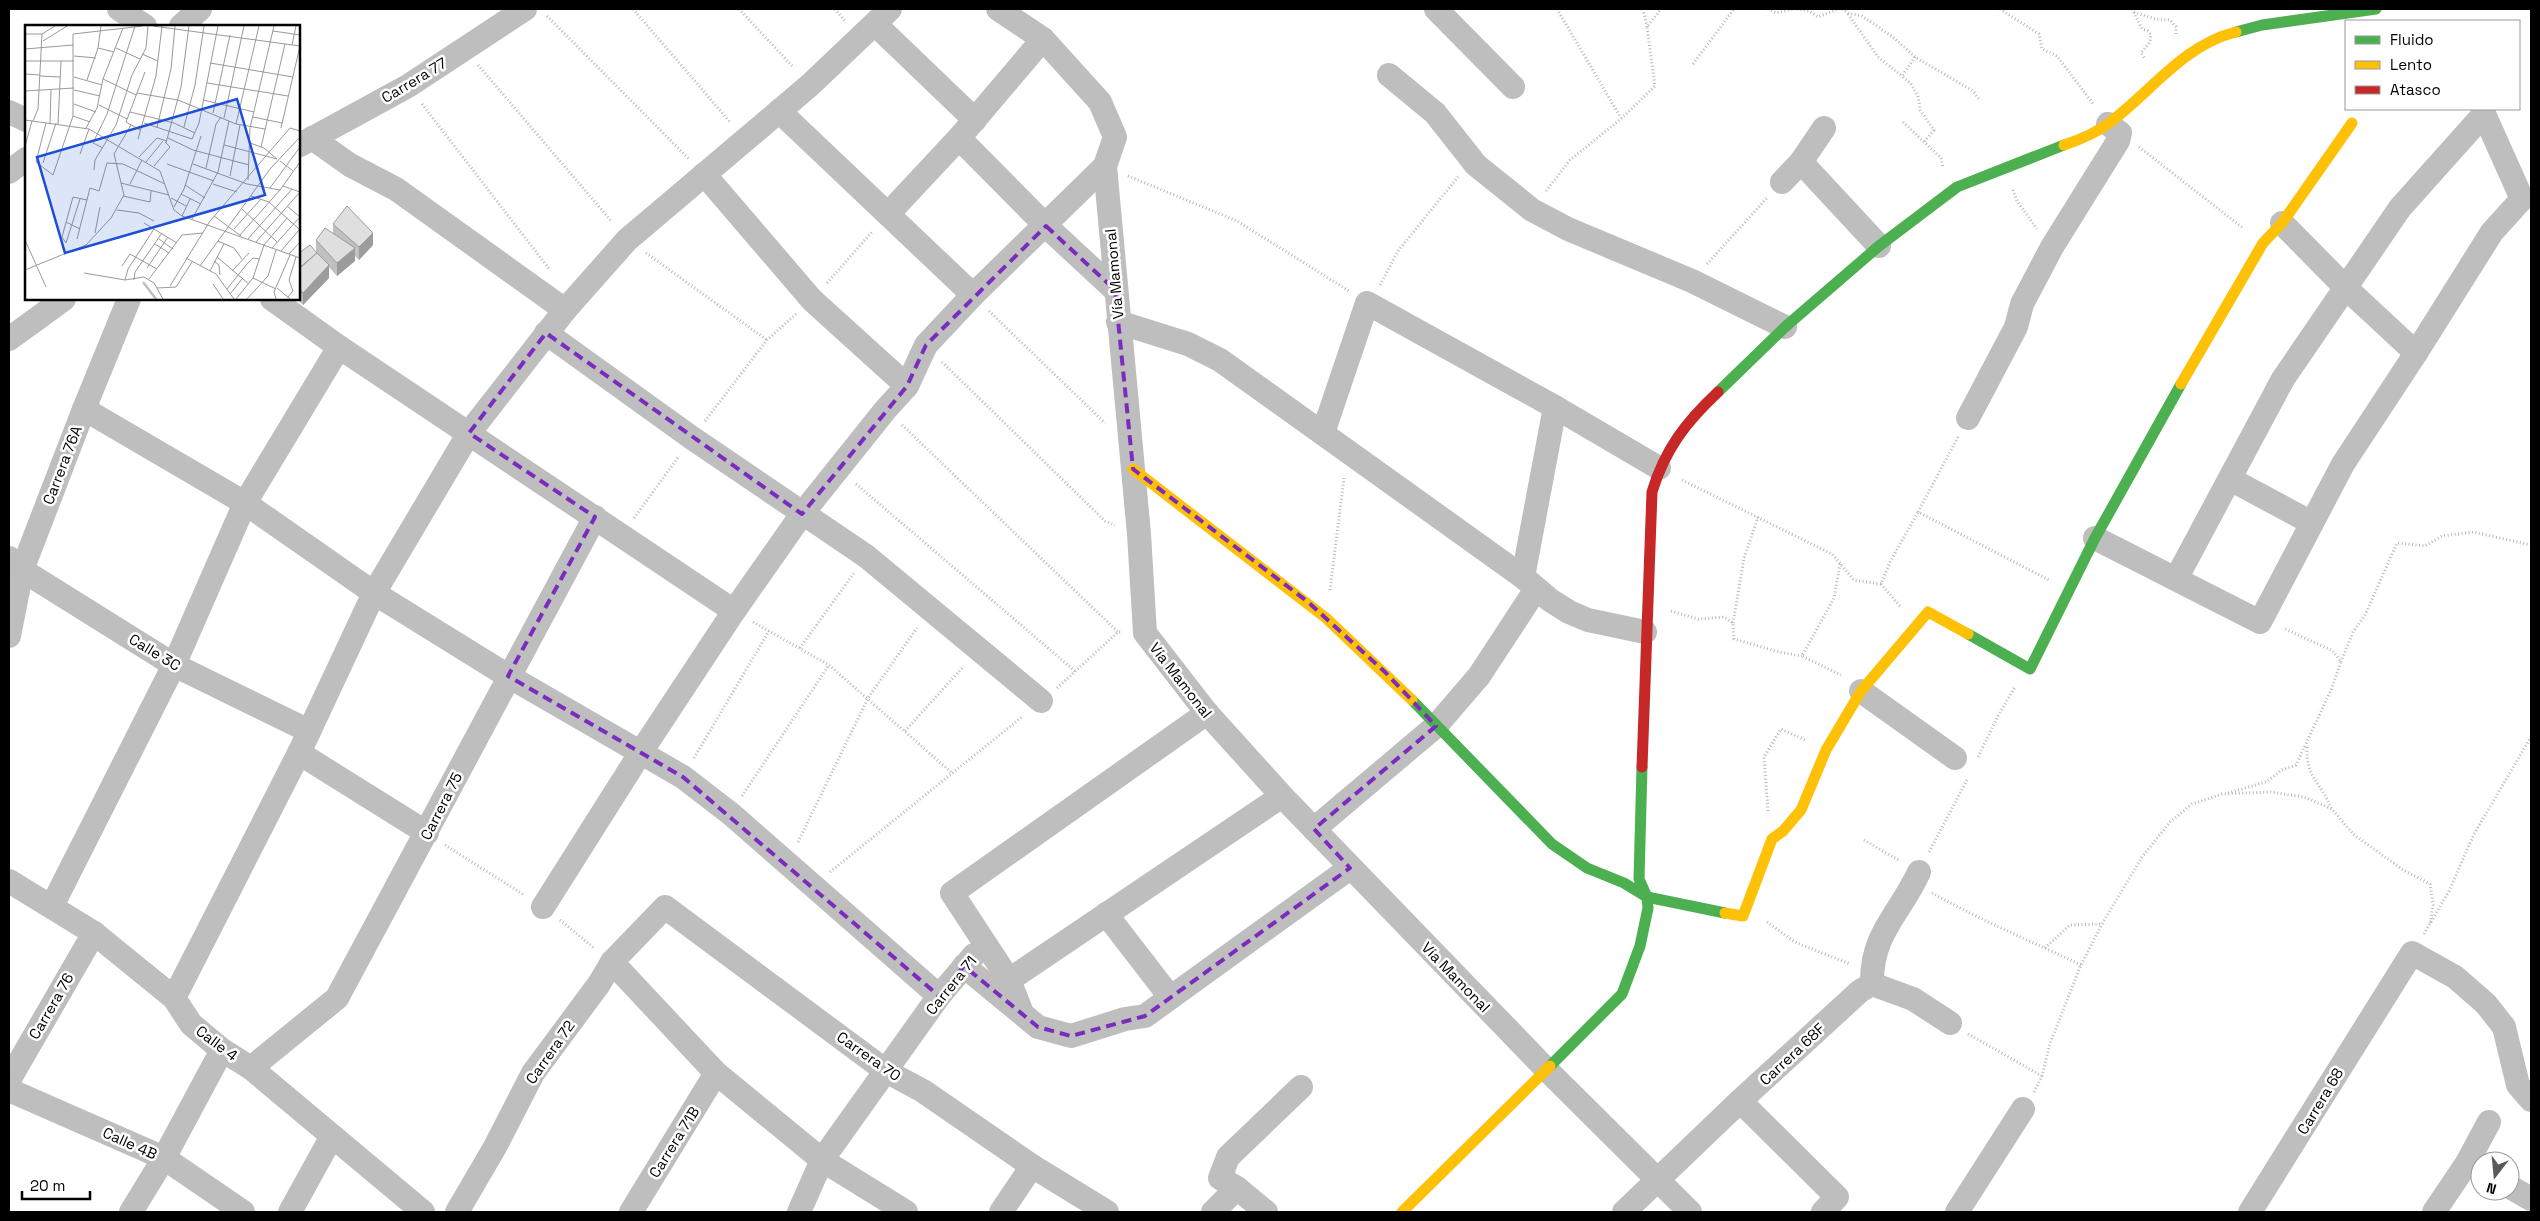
<svg xmlns="http://www.w3.org/2000/svg" width="2540" height="1221" font-family="'Space Grotesk',sans-serif">
	<style>
		.lines { fill: none; stroke-linecap: round; stroke-linejoin: round }
		.path { stroke: #b9b9b9; stroke-width: 3; stroke-dasharray: 1 2.5; stroke-linecap: butt }
		.street { stroke: #bebebe; stroke-width: 24 }
		.fast { stroke: #4caf50; stroke-width: 11 }
		.slow { stroke: #ffc107; stroke-width: 11 }
		.jam { stroke: #c62828; stroke-width: 11 }
		.wall { fill: #c0c0c0 }
		.shaded-wall { fill: #9c9c9c }
		.building { fill: #dfdfdf; stroke: #9c9c9c }
		.marked { fill: none; stroke: #7b2cbf; stroke-width: 4; stroke-dasharray: 10 6; stroke-linejoin: round }
		.labels { text-anchor: middle; dominant-baseline: central; stroke-width: 5; stroke-linejoin: round; paint-order: stroke }
		.street-label { font-size: 15px; fill: #000; stroke: #fff }
		.inset-river { fill: none; stroke: #bebebe; stroke-width: 2.5 }
		.inset-road { fill: none; stroke: #999; stroke-width: 1 }
		.view { fill: #1d4ed8; fill-opacity: 0.15; stroke: #1d4ed8; stroke-width: 2.5 }
		.inset-edge { fill: none; stroke: #000; stroke-width: 2.5 }
	</style>
	<rect width="100%" height="100%" fill="#fff"/>
	<g class="lines">
		<g class="path">
			<polyline points="633,9 730,122"/>
			<polyline points="739,9 794,68"/>
			<polyline points="835,9 845,21"/>
			<polyline points="1557,9 1621,118"/>
			<polyline points="1643,9 1647,27"/>
			<polyline points="1768,9 1776,13 1793,9"/>
			<polyline points="1797,9 1809,11 1818,17 1838,9"/>
			<polyline points="1842,9 1848,13 1862,16 1893,37 1915,57 1973,91 1979,99"/>
			<polyline points="2000,9 2039,34 2042,49 2057,56 2094,105"/>
			<polyline points="2132,9 2142,29 2148,31 2151,35 2150,42 2141,53 2145,59"/>
			<polyline points="2134,12 2155,19 2170,20 2176,27 2176,35"/>
			<polyline points="1848,14 1878,57 1902,76"/>
			<polyline points="547,16 689,159"/>
			<polyline points="1915,57 1902,76 1911,84 1918,96 1920,110 1934,130 1924,142"/>
			<polyline points="1693,64 1734,9"/>
			<polyline points="478,65 612,222"/>
			<polyline points="422,104 550,270"/>
			<polyline points="1903,122 1941,158 1943,168"/>
			<polyline points="2139,147 2243,228"/>
			<polyline points="1128,176 1237,221 1349,291"/>
			<polyline points="2013,190 2017,201 2037,229"/>
			<polyline points="1546,191 1570,160 1622,118 1655,86 1647,27 1661,9"/>
			<polyline points="646,253 767,340"/>
			<polyline points="1707,264 1767,198"/>
			<polyline points="827,283 872,232"/>
			<polyline points="1380,285 1398,251 1458,177"/>
			<polyline points="989,311 1105,423"/>
			<polyline points="942,362 1105,521 1115,525"/>
			<polyline points="705,421 767,340 796,314"/>
			<polyline points="902,425 1118,632"/>
			<polyline points="1958,437 1918,512 2049,580"/>
			<polyline points="1682,480 1832,554 1854,580 1881,584 1890,562 1918,512"/>
			<polyline points="856,484 1076,672"/>
			<polyline points="634,518 679,456"/>
			<polyline points="1840,564 1834,598 1802,656 1841,675"/>
			<polyline points="1881,584 1900,606"/>
			<polyline points="1330,590 1344,478"/>
			<polyline points="1671,611 1698,619 1724,617 1733,623 1734,639 1779,652 1802,656"/>
			<polyline points="753,622 829,665 952,773"/>
			<polyline points="1733,623 1744,558 1758,517"/>
			<polyline points="800,648 854,573"/>
			<polyline points="2341,662 2353,632 2365,615 2397,543 2425,546 2442,536 2473,532 2531,545"/>
			<polyline points="1057,688 1118,632 1122,632"/>
			<polyline points="905,731 964,666"/>
			<path d="M2307,747c-1,33 14,34 24,61"/>
			<polyline points="1978,757 1998,716 2015,687"/>
			<polyline points="694,758 769,631"/>
			<polyline points="2228,793 2266,782 2282,770 2296,765 2331,690 2341,662 2333,651 2283,628"/>
			<polyline points="742,796 829,665"/>
			<polyline points="1768,811 1764,757 1781,729 1805,740"/>
			<polyline points="1864,840 1900,861"/>
			<polyline points="798,842 868,698 917,628"/>
			<polyline points="445,845 524,895"/>
			<polyline points="1929,852 1968,778"/>
			<polyline points="830,872 1023,716"/>
			<path d="M1932,893c48,27 99,48 149,72"/>
			<polyline points="560,920 594,948"/>
			<polyline points="1767,922 1795,942 1850,964"/>
			<polyline points="2424,934 2449,891 2474,834 2531,737"/>
			<polyline points="2045,948 2070,925 2102,924"/>
			<polyline points="1968,1034 2042,1076"/>
			<polyline points="2034,1092 2042,1076 2050,1043 2081,965 2102,924 2142,857 2170,822 2192,804 2222,794 2271,792 2304,797 2332,809 2353,834 2403,870 2430,884 2433,905 2430,925"/>
		</g>
		<g class="street">
			<polyline points="119,9 145,26"/>
			<polyline points="998,9 1043,39 1100,102 1115,137 1105,166 1139,534 1145,633 1207,713 1282,796 1547,1070 1690,1212"/>
			<polyline points="1436,9 1513,87"/>
			<polyline points="875,24 975,120"/>
			<polyline points="181,26 200,9"/>
			<polyline points="1389,75 1435,113 1476,165 1532,210 1568,229 1692,281 1785,327"/>
			<polyline points="779,111 973,295"/>
			<polyline points="9,112 26,120"/>
			<polyline points="312,138 350,165 396,189 565,310"/>
			<polyline points="959,138 1046,226 1115,290"/>
			<polyline points="300,145 408,86 525,9"/>
			<polyline points="1801,162 1879,246"/>
			<polyline points="9,172 26,159"/>
			<polyline points="704,174 812,300 907,386"/>
			<polyline points="1782,182 1801,162 1824,128"/>
			<polyline points="888,214 959,138 1043,39"/>
			<polyline points="2282,223 2346,288 2416,353"/>
			<polyline points="272,299 339,347 734,611"/>
			<polyline points="1118,322 1188,344 1220,360 1523,577 1550,600 1569,612 1588,620 1645,632"/>
			<polyline points="546,333 692,438 866,556 1041,701"/>
			<polyline points="9,339 64,299"/>
			<polyline points="84,409 245,503 374,593 508,676 683,777 731,814 939,996"/>
			<polyline points="1968,418 2016,327 2022,304 2052,247 2118,141 2120,133 2108,124"/>
			<polyline points="1323,433 1367,303 1555,407 1659,468"/>
			<polyline points="2230,479 2312,523"/>
			<polyline points="2095,538 2260,622 2343,464 2416,353 2492,232 2522,199 2484,114 2400,208 2283,379 2176,579"/>
			<polyline points="9,558 22,570 174,665 309,731"/>
			<polyline points="1523,577 1555,407"/>
			<polyline points="9,636 22,570 84,409 129,299"/>
			<polyline points="1861,691 1955,758"/>
			<polyline points="299,753 427,833"/>
			<polyline points="1314,829 1436,726 1479,676 1536,589"/>
			<polyline points="9,881 94,933 174,998 191,1024 222,1050 251,1068 423,1212"/>
			<polyline points="52,906 174,665 245,503 339,347"/>
			<polyline points="543,907 641,752 734,611 802,514 886,409 907,386 926,345 973,295 1105,166"/>
			<polyline points="1106,914 1170,997"/>
			<polyline points="612,962 716,1073 822,1160 906,1212"/>
			<polyline points="964,966 1038,1027 1071,1036 1125,1019 1145,1016 1350,868"/>
			<polyline points="1009,980 1282,796"/>
			<polyline points="1872,984 1913,999 1950,1023"/>
			<polyline points="174,998 299,753 374,593 469,433 565,310 627,240 810,85 890,9"/>
			<polyline points="1022,1013 1009,980 952,893 1207,713"/>
			<polyline points="251,1068 337,998 595,517"/>
			<polyline points="9,1080 94,933"/>
			<polyline points="9,1090 164,1158 243,1212"/>
			<polyline points="1740,1101 1837,1197 1823,1212"/>
			<polyline points="2510,1187 2531,1199"/>
			<polyline points="131,1212 164,1158 222,1050"/>
			<polyline points="290,1212 332,1136"/>
			<polyline points="457,1212 495,1147 533,1073 599,984 612,962 665,907 886,1071 923,1091 1032,1166 1107,1212"/>
			<polyline points="631,1212 716,1073"/>
			<polyline points="799,1212 822,1160 939,996 974,955"/>
			<polyline points="1001,1212 1032,1166"/>
			<polyline points="1213,1212 1237,1188"/>
			<polyline points="1266,1212 1237,1188 1220,1178 1228,1157 1301,1087"/>
			<path d="M1624,1212l116,-111 120,-110 12,-7c-1,-51 28,-70 47,-112"/>
			<polyline points="1957,1212 2023,1109"/>
			<polyline points="2250,1212 2412,953 2455,977 2486,1004 2504,1027 2518,1085 2531,1100"/>
			<polyline points="2434,1212 2467,1163 2489,1122"/>
		</g>
		<g class="fast">
			<polyline points="2236,32 2262,25 2376,9"/>
			<polyline points="1718,392 1785,327 1879,246 1957,187 2064,145"/>
			<polyline points="1968,634 2030,669 2095,538 2181,384"/>
			<polyline points="1412,700 1552,844 1587,868 1624,883 1647,897 1725,913"/>
			<polyline points="1550,1066 1622,994 1640,946 1648,908 1647,897 1639,879 1642,767"/>
		</g>
		<g class="slow">
			<path d="M2064,145c15,-5 32,-12 45,-22 42,-31 74,-78 127,-91"/>
			<polyline points="2181,384 2263,243 2282,223 2352,123"/>
			<polyline points="1133,469 1326,618 1412,700"/>
			<polyline points="1725,913 1743,916 1772,839 1783,831 1801,810 1826,750 1861,691 1928,612 1968,634"/>
			<polyline points="1402,1212 1550,1066"/>
		</g>
		<path class="jam" d="M1642,767l10,-275c13,-43 34,-70 66,-100"/>
	</g>
	<polygon class="wall" points="333,224 373,245 359,260 355,256 355,261 337,276 329,267 329,278 303,305 297,299 299,299 299,253 316,252 316,240 333,234"/>
	<g class="shaded-wall">
		<polygon points="373,233 373,245 359,260 359,247"/>
		<polygon points="355,248 355,261 337,276 337,263"/>
		<polygon points="329,265 329,278 303,305 303,293"/>
	</g>
	<g class="building">
		<polygon points="347,206 373,233 359,247 333,224"/>
		<polygon points="325,228 355,248 337,263 316,240"/>
		<polygon points="310,245 317,253 299,268 299,253"/>
		<polygon points="317,253 329,265 303,293 299,288 299,269"/>
	</g>
	<path class="marked" d="M1046,226l69,64 18,179 175,133 78,71 50,53 -122,103 36,39 -205,148 -74,20 -33,-9 -74,-61 -25,30 -256,-219 -175,-101 87,-159 -126,-84 77,-100 256,181 105,-128 19,-41z"/>
	<g class="labels">
		<g class="street-label">
			<text transform="translate(414 80) rotate(-31)">Carrera 77</text>
			<text transform="translate(1114 274) rotate(-95)">Vía Mamonal</text>
			<text transform="translate(62 465) rotate(-69)">Carrera 76A</text>
			<text transform="translate(155 652) rotate(31)">Calle 3C</text>
			<text transform="translate(1181 680) rotate(52)">Vía Mamonal</text>
			<text transform="translate(441 806) rotate(-63)">Carrera 75</text>
			<text transform="translate(1456 977) rotate(46)">Vía Mamonal</text>
			<text transform="translate(951 985) rotate(-51)">Carrera 71</text>
			<text transform="translate(51 1006) rotate(-60)">Carrera 76</text>
			<text transform="translate(217 1043) rotate(37)">Calle 4</text>
			<text transform="translate(550 1052) rotate(-55)">Carrera 72</text>
			<text transform="translate(1792 1054) rotate(-43)">Carrera 68F</text>
			<text transform="translate(869 1056) rotate(35)">Carrera 70</text>
			<text transform="translate(2320 1101) rotate(-59)">Carrera 68</text>
			<text transform="translate(674 1142) rotate(-58)">Carrera 71B</text>
			<text transform="translate(130 1143) rotate(24)">Calle 4B</text>
		</g>
	</g>
	<g transform="translate(25 25)">
		<rect width="275" height="275" fill="#fff"/>
		<path class="inset-river" d="M118,257l13,17"/>
		<path class="inset-road" d="M128,1l147,20M248,6l27,4M0,9h17l13,-8M48,9l70,-8M18,16l24,-15M267,20l4,-19M73,23l16,4M91,23l24,11M0,24l48,-4M117,29l16,7M49,31l22,2M0,36h49M185,38l83,14M0,49l15,1M15,51l20,1M49,52l28,8M78,54l33,16M62,55l11,-32 3,-22M182,58l81,13M49,65l26,6M0,66l49,-3M112,68l41,7 58,24 29,5M178,75l51,12M49,79l22,8M74,80l28,14M105,87l44,11 21,10M188,88l17,-78M48,91l17,6M228,92l29,6M199,93l20,-92M0,95l64,9 71,42 14,39 8,6 118,42M8,96l5,-12 4,-75M21,98l-10,39 17,13 20,-59v-82M25,98l1,-33M119,98l48,16 7,-16 19,-97M33,99l3,-63M211,99l23,-98M132,102l14,-58 4,-43M159,102l11,-42 9,-59M61,103l11,-20 6,-29 20,-51M256,103l19,-82M115,105l-14,-8 19,-50M143,113l25,12 56,15M113,114l18,-63 6,-50M141,118l15,-56 8,-61M225,118l14,5 13,11M199,120l53,14M0,121l7,-25M236,122l24,-103M78,123l-10,-5 14,-29 28,-88M55,129l9,-25M114,132l18,-19 10,3M255,136l13,10M121,137l17,-21M18,138l13,-40M142,139l47,17M168,139l54,20 33,6M129,141l16,-19 -5,-5M181,143l10,-44 5,-7M69,145l1,-10 21,-35 16,-50 14,-27 2,-22M205,151l10,-51M223,155l2,-52 24,-102M96,158l48,12M105,159l12,-24M188,159l24,8M160,160l20,13M258,161l17,6M245,163l30,-41M156,169l20,10M98,171l27,6 1,-11M226,171l18,6 31,28M146,173l15,8M55,174l-14,44 -4,-6 11,-40 14,3M149,182l10,-18 17,-53M216,183l36,34M92,185l22,3 15,8M157,191l8,-17M189,191l27,20M167,194l26,-47 11,-51M41,197l14,7M119,198l33,20M209,204l27,-30M70,208l5,-26M215,210l40,-45 20,-28M52,214l13,-51 9,3 8,-28 16,1 42,20M134,214l14,10M223,214l44,-50M0,215l21,47M193,216l16,7 8,11M231,217l44,-50M130,219l14,9M247,223l28,-31 -13,-11M256,226l19,-22M264,229l11,-12M192,232l32,27M161,233l30,16 18,25M189,236l5,4 1,10M97,241l8,-12 27,15M175,241l70,-97 30,-32M122,243l21,-31M0,245l61,-25 25,-27 13,-23 -10,-41 17,-29M185,246l14,-27M207,246l17,-18M59,248l41,7 19,-3 10,6 9,16M228,253l23,11M124,254l33,-44 21,-2M100,255l3,-11 26,-40M109,255l1,-8 27,-39M188,259l10,15M145,261l40,-65 80,-93 10,3M132,263l19,-1 16,-25M252,263l13,11M202,264l20,-25 6,-6 6,1M205,269l12,-15M263,272l5,-6 -4,-11 7,-23M211,274l17,-21 11,-33 23,-27M222,274l21,-23 8,-26M251,274l-2,-7 16,-37"/>
		<path class="view" d="M212,74l28,96 -200,58 -28,-96z"/>
		<rect width="275" height="275" class="inset-edge"/>
	</g>
	<rect width="2540" height="1221" fill="none" stroke="#000000" stroke-width="20"/>
	<rect x="2345" y="20" width="175" height="90" fill="#ffffff" stroke="#999999"/>
	<rect x="2355" y="36" width="25" height="8" fill="#4caf50" stroke="#999999"/>
	<text x="2390" y="45" font-size="15" fill="#000000">Fluido</text>
	<rect x="2355" y="61" width="25" height="8" fill="#ffc107" stroke="#999999"/>
	<text x="2390" y="70" font-size="15" fill="#000000">Lento</text>
	<rect x="2355" y="86" width="25" height="8" fill="#c62828" stroke="#999999"/>
	<text x="2390" y="95" font-size="15" fill="#000000">Atasco</text>
	<g transform="translate(2495 1176) rotate(196)"><circle r="24" fill="#ffffff" stroke="#999999"/>
	<path d="M0-4L9 19L0 12L-9 19Z" fill="#595959"/>
	<text y="-8" font-size="14" font-weight="bold" text-anchor="middle" fill="#000000">N</text>
	</g>
	<path d="M22 1191v8h68v-8" fill="none" stroke="#000000" stroke-width="2.5"/>
	<text x="30" y="1191" font-size="15" fill="#000000" stroke="#ffffff" stroke-width="4" paint-order="stroke">20 m</text>
</svg>
